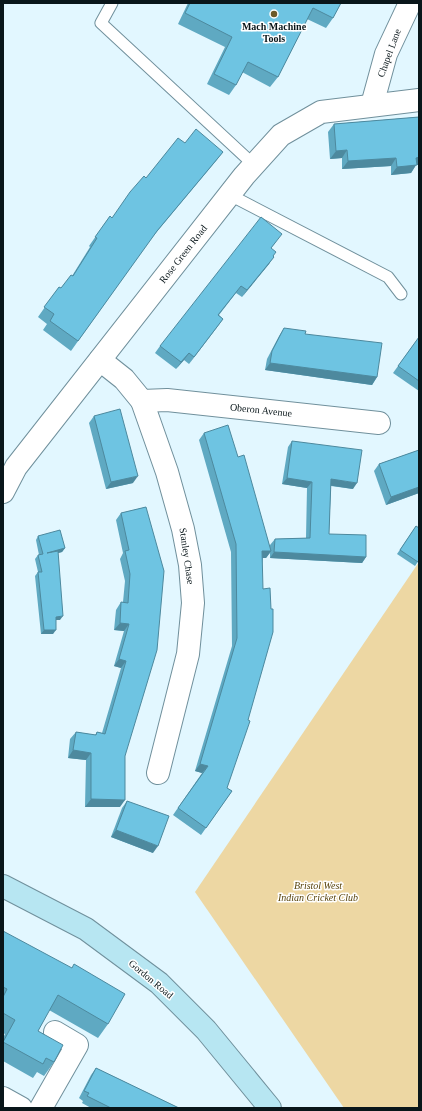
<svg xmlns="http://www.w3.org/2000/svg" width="422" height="1111" font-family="'Times New Roman',serif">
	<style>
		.park { fill: #edd7a3 }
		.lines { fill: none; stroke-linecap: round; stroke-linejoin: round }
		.service-casing { stroke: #70909c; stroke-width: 13 }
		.minor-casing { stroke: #70909c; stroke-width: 24 }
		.tertiary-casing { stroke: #70909c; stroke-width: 24 }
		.secondary-casing { stroke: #70909c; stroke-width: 24 }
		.service { stroke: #fff; stroke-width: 11 }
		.minor { stroke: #fff; stroke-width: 22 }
		.tertiary { stroke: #fff; stroke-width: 22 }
		.secondary { stroke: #b7e6f2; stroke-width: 22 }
		.wall { fill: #5fa9c2 }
		.shaded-wall { fill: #4d899e }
		.building { fill: #6ec4e2; stroke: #4d899e }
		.poi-dot { fill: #6d5928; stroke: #fff; stroke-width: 1.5 }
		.labels { text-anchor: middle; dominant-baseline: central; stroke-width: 3; stroke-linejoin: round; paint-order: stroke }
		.poi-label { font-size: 10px; font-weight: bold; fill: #09161a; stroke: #fff }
		.street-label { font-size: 10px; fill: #09161a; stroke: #fff }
		.park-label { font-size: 10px; font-style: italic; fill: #59450e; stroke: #fff }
	</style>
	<rect width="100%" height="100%" fill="#e2f7ff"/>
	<polygon class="park" points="419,562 419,1108 344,1108 195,892"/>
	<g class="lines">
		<defs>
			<g id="service">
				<polyline points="112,3 101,23 254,165"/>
				<polyline points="230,195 388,277 401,294"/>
			</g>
			<g id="minor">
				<polyline points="372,105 386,54 410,3"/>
				<polyline points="100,360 124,379 142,401 167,472 183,529 190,565 193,603 188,654 158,773"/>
				<polyline points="142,401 167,400 379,423"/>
				<polyline points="3,1098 21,1108"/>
				<polyline points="41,1108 77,1045 55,1032"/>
			</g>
			<polyline id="tertiary" points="3,492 16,467 244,176 281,135 321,112 419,100"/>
			<polyline id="secondary" points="3,886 86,929 159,983 206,1030 270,1108"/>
		</defs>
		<use href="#service" class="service-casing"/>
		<use href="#minor" class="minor-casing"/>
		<use href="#tertiary" class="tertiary-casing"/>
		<use href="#secondary" class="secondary-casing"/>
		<use href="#service" class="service"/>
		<use href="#minor" class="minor"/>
		<use href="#tertiary" class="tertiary"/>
		<use href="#secondary" class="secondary"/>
	</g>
	<g class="wall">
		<polygon points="188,3 341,3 333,18 326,28 307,19 278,77 270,87 242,72 236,85 229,95 207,84 225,47 178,24"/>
		<polygon points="419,117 419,165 416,165 411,173 391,175 391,166 342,169 342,158 330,159 328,132 334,124"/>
		<polygon points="185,143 223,152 216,161 150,240 71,351 43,330 47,324 38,317 59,287 61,288 72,276 90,247 89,246 110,216 112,218 146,178"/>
		<polygon points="277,241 271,248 273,256 269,264 242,297 236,293 219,315 223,319 189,364 184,360 176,369 155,353 160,346"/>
		<polygon points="284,328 377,377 372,385 265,370 267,359 279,336"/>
		<polygon points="419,337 419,391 393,373"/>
		<polygon points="94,416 133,483 106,489 89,423"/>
		<polygon points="204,433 238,457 270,547 270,545 275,539 306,538 307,488 282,484 288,447 292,441 353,489 331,486 329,534 366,557 362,563 270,558 270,553 266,558 263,558 227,788 232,791 201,835 173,815 202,773 195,771 232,646 231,552 199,440"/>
		<polygon points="419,450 419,493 386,505 374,471 379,464"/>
		<polygon points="146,507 125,756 120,807 85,807 86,760 68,758 70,739 76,732 95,735 97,732 102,733 121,668 114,666 124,631 114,630 116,610 121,602 123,602 125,581 120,559 123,553 116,520 121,513"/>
		<polygon points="416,526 419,560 415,566 397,554"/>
		<polygon points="38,536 65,548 62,552 58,553 60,620 56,620 53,634 41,634 35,576 38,572 35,559 38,555 39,555 36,540"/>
		<polygon points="127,801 153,853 111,837 122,808"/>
		<polygon points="3,931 108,1024 98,1038 49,1010 38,1031 54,1062 44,1076 37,1072 33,1078 3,1061 3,1038 5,1034 3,1033"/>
		<polygon points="96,1068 179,1108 91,1108 82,1103 83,1101 79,1098 91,1075"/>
	</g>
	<g class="shaded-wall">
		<polygon points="347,150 342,158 330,159 336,151"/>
		<polygon points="419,157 419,165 416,165 411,173 391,175 397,167 416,158"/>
		<polygon points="396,158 391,166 342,169 348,161"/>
		<polygon points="274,257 269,264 242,297 247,290"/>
		<polygon points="223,319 218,326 189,364 194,357"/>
		<polygon points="189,353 184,360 176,369 181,362"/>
		<polygon points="270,363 377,377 372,385 265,370"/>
		<polygon points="138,476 133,483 106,489 111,482"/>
		<polygon points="287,478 312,482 307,488 282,484"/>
		<polygon points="331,479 357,483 353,489 327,485"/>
		<polygon points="419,487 419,493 386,505 391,497"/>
		<polygon points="65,548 62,552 44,557 47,553"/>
		<polygon points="262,551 271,551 266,558 257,558"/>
		<polygon points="274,552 366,557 362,563 270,558"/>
		<polygon points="63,616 60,620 54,620 56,617"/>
		<polygon points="120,623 129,624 124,631 114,630"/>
		<polygon points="44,630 56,630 53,634 41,634"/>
		<polygon points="119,659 126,661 121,668 114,666"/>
		<polygon points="73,750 91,753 86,760 68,758"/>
		<polygon points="200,764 208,766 202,773 195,771"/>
		<polygon points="91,799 125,800 120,807 85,807"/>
		<polygon points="116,830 158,846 153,853 111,837"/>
	</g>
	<g class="building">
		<polygon points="190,3 341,3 333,18 313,8 278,77 248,62 236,85 214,74 232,37 185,13"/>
		<polygon points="419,117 419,157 416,158 417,165 397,167 396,158 348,161 347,150 336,151 334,124"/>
		<polygon points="196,129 223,152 157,231 78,341 50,321 54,314 44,307 59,287 61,288 71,275 73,276 97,238 95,237 110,216 112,218 130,192 144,176 146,178 178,138 185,143"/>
		<polygon points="261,217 282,234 271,248 276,252 273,256 274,257 247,290 241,286 218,315 223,319 194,357 189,353 181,362 160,346"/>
		<polygon points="284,328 306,331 305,334 382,343 377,377 270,363 272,351"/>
		<polygon points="419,337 419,381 398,366"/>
		<polygon points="120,409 138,476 111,482 94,416"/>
		<polygon points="228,425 238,457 244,455 271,551 262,551 263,589 270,588 271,609 273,609 273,632 248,720 250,721 227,788 232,791 206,828 178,808 208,766 200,764 237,638 236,544 204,433"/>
		<polygon points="292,441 362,450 357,483 331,479 329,534 366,535 366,557 274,552 275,539 310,538 312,482 287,478"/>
		<polygon points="419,450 419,487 391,497 379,464"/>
		<polygon points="146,507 164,571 157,650 125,756 125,800 91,799 91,753 73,750 76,732 96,735 97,732 105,734 126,661 119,659 129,624 120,623 121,602 128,603 130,574 125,551 129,550 121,513"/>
		<polygon points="416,526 419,528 419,560 418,562 400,550"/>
		<polygon points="60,530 65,548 47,553 58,551 63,616 56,617 56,630 44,630 38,572 42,572 38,555 43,554 38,536"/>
		<polygon points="127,801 169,816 158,846 116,830"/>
		<polygon points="3,931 72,968 74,964 125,994 108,1024 58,995 38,1031 63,1045 54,1062 46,1058 43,1064 3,1042 15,1020 3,1013 3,997 7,989 3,987"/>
		<polygon points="96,1068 179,1108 111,1108 87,1096 89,1093 84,1091"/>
	</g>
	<circle class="poi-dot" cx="274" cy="14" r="4"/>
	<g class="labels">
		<g class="poi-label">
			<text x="274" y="26">Mach Machine<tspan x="274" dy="12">Tools</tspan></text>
		</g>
		<g class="street-label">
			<text transform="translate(389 53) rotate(-70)">Chapel Lane</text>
			<text transform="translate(183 254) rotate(-52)">Rose Green Road</text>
			<text transform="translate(261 410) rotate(6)">Oberon Avenue</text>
			<text transform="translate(187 556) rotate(82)">Stanley Chase</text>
			<text transform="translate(151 979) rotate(40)">Gordon Road</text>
		</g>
		<g class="park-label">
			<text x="318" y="885">Bristol West<tspan x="318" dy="12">Indian Cricket Club</tspan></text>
		</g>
	</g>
	<rect width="422" height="1111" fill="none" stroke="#09161a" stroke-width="8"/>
</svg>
